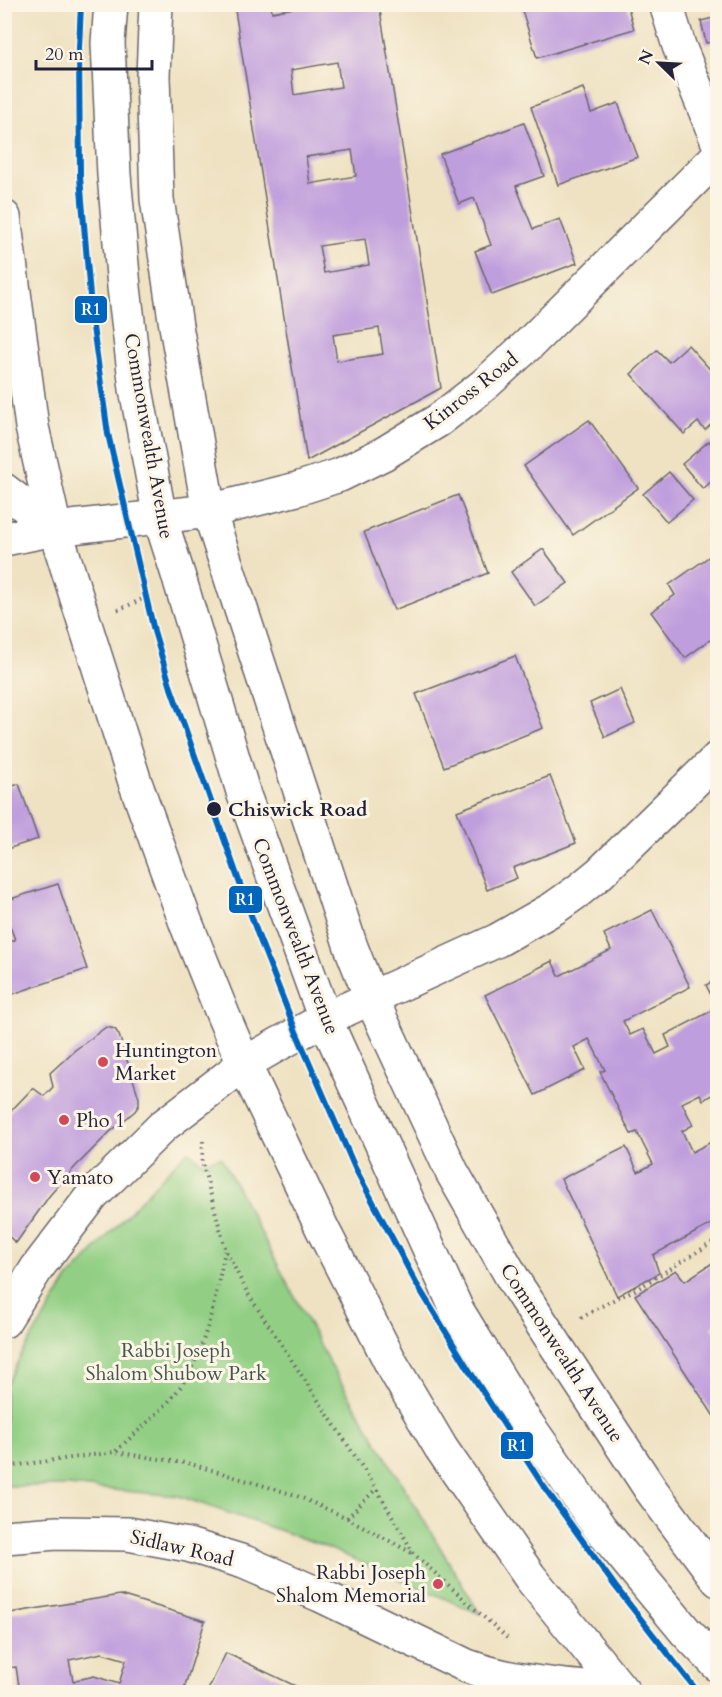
<svg xmlns="http://www.w3.org/2000/svg" width="722" height="1697" font-family="Cardo,serif">
	<style>
		.green { fill: #92cf84; stroke: #5a7860; stroke-width: 1.5 }
		.building { fill: #bf9edd; fill-rule: evenodd }
		.lines { fill: none; stroke-linecap: round; stroke-linejoin: round }
		.minor-casing { stroke: #6a656a; stroke-width: 36 }
		.primary-casing { stroke: #6a656a; stroke-width: 36 }
		.path { stroke: #6a656a; stroke-width: 4; stroke-dasharray: 1.5 4.5; stroke-linecap: butt }
		.minor { stroke: #fff; stroke-width: 33 }
		.primary { stroke: #fff; stroke-width: 33 }
		.rail-1-casing { stroke: #fcf5e5; stroke-width: 10 }
		.rail-1 { stroke: #0065bd; stroke-width: 6 }
		.stop-dot { fill: #22223b; stroke: #fcf5e5; stroke-width: 2 }
		.poi-dot { fill: #d1495b; stroke: #fcf5e5; stroke-width: 2 }
		.labels { text-anchor: middle; dominant-baseline: central; stroke-width: 6; stroke-linejoin: round; paint-order: stroke }
		.street-label { font-size: 20px; fill: #22223b; stroke: #fcf5e5 }
		.stop-label { font-size: 20px; font-weight: bold; fill: #22223b; stroke: #fcf5e5; text-anchor: start }
		.poi-label { font-size: 20px; fill: #22223b; stroke: #fcf5e5; text-anchor: start }
		.park-label { font-size: 20px; fill: #445651; stroke: #fcf5e5 }
		.line-badge { stroke: #fcf5e5; stroke-width: 2 }
		.badge-label { font-size: 16px; text-anchor: middle; font-weight: bold; fill: #fff }
	</style>
	<rect width="100%" height="100%" fill="#fcf5e5"/>
	<filter id="ink" filterUnits="userSpaceOnUse"><feTurbulence type="fractalNoise" baseFrequency=".0167" numOctaves="2"/><feDisplacementMap in="SourceGraphic" scale="12" xChannelSelector="R" yChannelSelector="G"/><feConvolveMatrix kernelMatrix="1 2 1 2 8 2 1 2 1" color-interpolation-filters="sRGB"/></filter>
	<filter id="wash" filterUnits="userSpaceOnUse"><feTurbulence type="fractalNoise" baseFrequency=".008" numOctaves="4" result="noise"/><feDisplacementMap in="SourceGraphic" scale="24" xChannelSelector="R" yChannelSelector="G"/><feGaussianBlur stdDeviation="1.35" result="paint"/><feColorMatrix in="noise" values="0 0 0 0 0 0 0 0 0 0 0 0 0 0 0 0 0 1.4 0 .05"/><feComposite in="paint" operator="in"/></filter>
	<g filter="url(#wash)">
		<rect width="100%" height="100%" fill="#efe2c2"/>
		<polygon class="green" points="188,1151 202,1162 221,1157 330,1364 480,1614 319,1544 179,1496 68,1486 5,1486 5,1387 21,1355 68,1279 162,1177"/>
		<g id="blocks">
			<g class="building">
				<path d="M234,4h37l1,8 43,-8h64l62,384 -134,73zM337,62l4,25 -47,8 -3,-25zM352,150l4,26 -46,8 -4,-27zM365,239l4,26 -45,8 -5,-27zM379,328l4,26 -46,7 -4,-26z"/>
				<polygon points="520,4 627,4 634,29 537,58"/>
				<polygon points="717,17 717,52 713,42 706,43 701,21"/>
				<polygon points="583,88 591,113 618,103 638,157 558,185 531,107"/>
				<polygon points="524,123 544,176 516,186 533,229 560,219 577,263 492,295 475,251 491,245 474,198 459,204 440,154"/>
				<polygon points="688,345 717,377 717,419 705,430 698,422 684,434 631,374 657,350 669,362"/>
				<polygon points="589,420 638,488 573,535 524,466"/>
				<polygon points="709,441 717,451 717,476 703,489 682,464"/>
				<polygon points="669,472 693,500 667,522 643,494"/>
				<polygon points="458,495 488,573 394,610 364,532"/>
				<polygon points="543,549 568,583 535,606 511,572"/>
				<polygon points="710,556 717,567 717,635 685,658 651,612 675,595 669,585"/>
				<polygon points="515,656 543,728 444,767 416,694"/>
				<polygon points="620,689 635,723 605,737 590,703"/>
				<polygon points="550,776 576,843 513,868 517,878 487,890 457,811"/>
				<polygon points="19,784 38,839 4,850 4,789"/>
				<polygon points="58,884 87,969 4,997 4,943 15,940 4,909 4,901"/>
				<polygon points="652,910 690,987 623,1021 630,1035 643,1029 656,1054 670,1047 665,1035 717,1008 717,1092 703,1100 700,1094 682,1103 693,1125 682,1131 692,1152 717,1139 717,1213 716,1214 717,1221 653,1255 659,1273 617,1296 561,1179 626,1147 638,1172 653,1164 637,1132 631,1134 600,1072 605,1070 589,1039 574,1047 585,1070 535,1095 485,995 552,961 559,976 611,950 604,934"/>
				<polygon points="717,979 717,1007 706,985"/>
				<polygon points="106,1027 115,1029 119,1035 139,1098 139,1105 135,1111 110,1132 76,1166 50,1195 16,1243 4,1232 4,1118 33,1088 44,1096 53,1087 50,1073 75,1050"/>
				<polygon points="717,1260 717,1323 712,1327 717,1334 717,1421 635,1295 676,1270 685,1281"/>
				<path d="M120,1595l85,26 -22,71h-163l-4,-25 -12,1v-54zM102,1653l24,7 -7,24 -25,-8 -21,5 -4,-21z"/>
				<polygon points="226,1653 308,1692 207,1692"/>
			</g>
		</g>
	</g>
	<g filter="url(#ink)">
		<use href="#blocks" fill-opacity="0" stroke="#6a656a" stroke-width="1.5"/>
		<g class="lines">
			<defs>
				<g id="minor">
					<polyline points="156,4 153,76 157,199 176,326 209,511 351,947 371,998 452,1172 517,1286 651,1490 718,1580"/>
					<polyline points="666,4 679,46 718,142"/>
					<polyline points="4,490 55,529"/>
					<polyline points="4,539 55,529 209,511 297,489 340,475 383,454 439,420 484,385 529,344 718,156"/>
					<polyline points="4,1321 37,1268 92,1196 163,1126 244,1064 277,1045 325,1019 498,940 554,908 578,891 600,873 718,758"/>
					<path d="M4,1537l53,-4 71,1 60,11 56,17 76,33 147,71c49,18 104,20 156,26"/>
				</g>
				<g id="primary">
					<polyline points="111,4 108,43 114,175 124,287 136,389 160,518 181,584 244,795 325,1019 457,1310 523,1418 600,1528 686,1632 718,1665"/>
					<polyline points="4,217 32,427 55,529 135,782 186,923 223,1015 244,1064 323,1230 392,1365 441,1448 530,1577 623,1692"/>
				</g>
			</defs>
			<use href="#minor" class="minor-casing"/>
			<use href="#primary" class="primary-casing"/>
			<g class="path">
				<polyline points="118,610 147,597"/>
				<polyline points="203,1141 202,1162 226,1251 248,1294 376,1488 414,1554 507,1638"/>
				<polyline points="581,1318 609,1302 639,1288 718,1239"/>
				<path d="M116,1451c22,-21 55,-46 70,-73 22,-37 30,-85 39,-127"/>
				<polyline points="4,1467 115,1452 191,1464 295,1495 347,1518 412,1553"/>
				<polyline points="347,1518 376,1489"/>
			</g>
			<use href="#minor" class="minor"/>
			<use href="#primary" class="primary"/>
			<defs>
				<polyline id="rail-1" points="81,4 79,48 80,177 92,320 108,434 154,631 171,688 258,935 297,1034 355,1168 416,1283 474,1378 542,1484 615,1586 698,1692"/>
			</defs>
			<use href="#rail-1" class="rail-1-casing"/>
			<use href="#rail-1" class="rail-1"/>
		</g>
	</g>
	<circle class="stop-dot" cx="214" cy="809" r="8"/>
	<g class="poi-dot">
		<circle cx="103" cy="1062" r="6"/>
		<circle cx="64" cy="1120" r="6"/>
		<circle cx="35" cy="1177" r="6"/>
		<circle cx="438" cy="1584" r="6"/>
	</g>
	<g class="labels">
		<g class="street-label">
			<text transform="translate(471 391) rotate(-38)">Kinross Road</text>
			<text transform="translate(149 436) rotate(80)">Commonwealth Avenue</text>
			<text transform="translate(296 936) rotate(69)">Commonwealth Avenue</text>
			<text transform="translate(562 1353) rotate(57)">Commonwealth Avenue</text>
			<text transform="translate(182 1548) rotate(13)">Sidlaw Road</text>
		</g>
		<g class="stop-label">
			<text x="228" y="809">Chiswick Road</text>
		</g>
		<g class="poi-label">
			<text x="115" y="1050">Huntington<tspan x="115" dy="23">Market</tspan></text>
			<text x="76" y="1120">Pho 1</text>
			<text x="47" y="1177">Yamato</text>
			<text x="426" y="1572" text-anchor="end">Rabbi Joseph<tspan x="426" dy="23">Shalom Memorial</tspan></text>
		</g>
		<g class="park-label">
			<text x="176" y="1350">Rabbi Joseph<tspan x="176" dy="23">Shalom Shubow Park</tspan></text>
		</g>
	</g>
	<g class="line-badge">
		<rect x="74" y="295" width="34" height="29" rx="6" fill="#0065bd"/>
		<rect x="228" y="885" width="35" height="29" rx="6" fill="#0065bd"/>
		<rect x="500" y="1431" width="34" height="29" rx="6" fill="#0065bd"/>
	</g>
	<g class="badge-label">
		<text x="91" y="315">R1</text>
		<text x="245" y="905">R1</text>
		<text x="517" y="1451">R1</text>
	</g>
	<rect width="722" height="1697" fill="none" stroke="#fcf5e5" stroke-width="24"/>
	<g transform="translate(659 63) rotate(294)" stroke="#fcf5e5" stroke-width="4.5" paint-order="stroke">
	<path d="M0-4.5L10 22L0 15L-10 22Z" fill="#22223b"/>
	<text y="-9" font-size="16" font-weight="bold" text-anchor="middle" fill="#22223b">N</text>
	</g>
	<path d="M36 60v9h116v-9" fill="none" stroke="#22223b" stroke-width="3"/>
	<text x="45" y="60" font-size="18" fill="#22223b" stroke="#fcf5e5" stroke-width="4.5" paint-order="stroke">20 m</text>
</svg>
